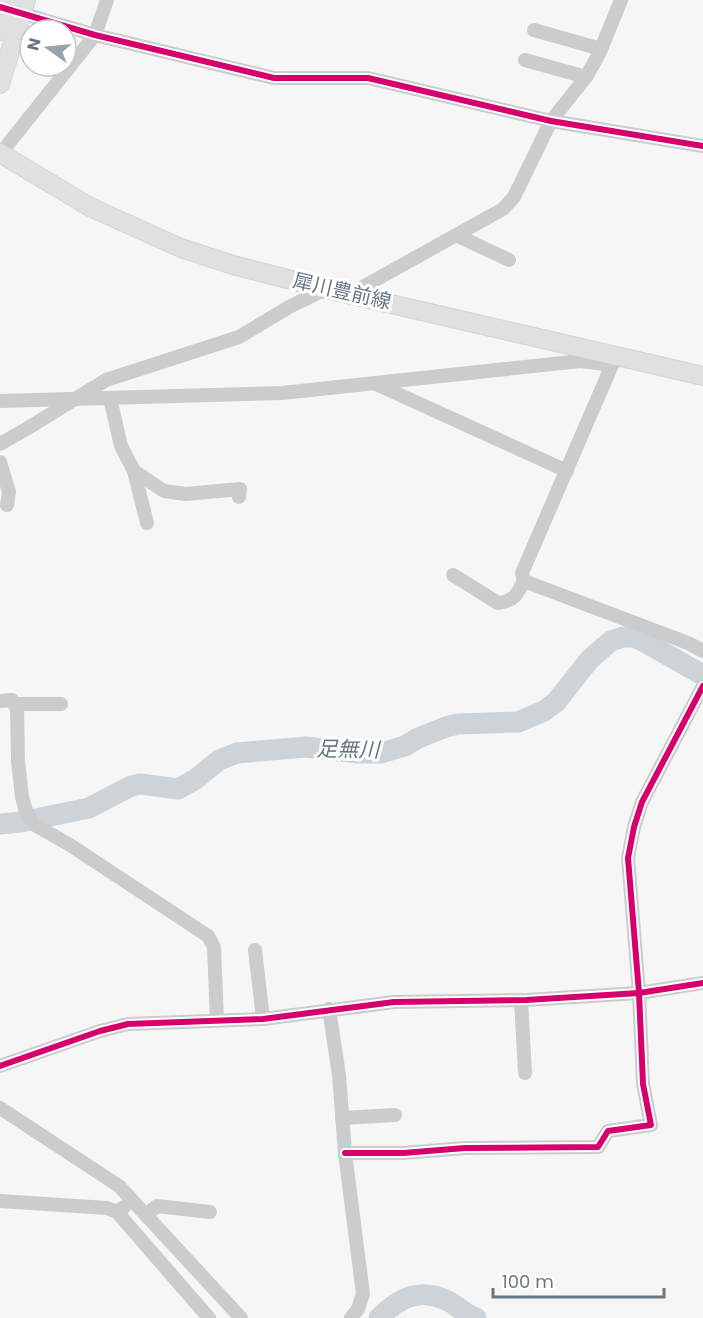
<svg xmlns="http://www.w3.org/2000/svg" width="703" height="1318" font-family="Poppins,'Noto Sans JP',sans-serif">
	<style>
		.lines { fill: none; stroke-linecap: round; stroke-linejoin: round }
		.river { stroke: #cdd3d7; stroke-width: 21 }
		.major-casing { stroke: #d3d4d5; stroke-width: 20 }
		.minor { stroke: #cbcccd; stroke-width: 14 }
		.major { stroke: #dfe0e1; stroke-width: 18 }
		.cycleway-casing { stroke: #fff; stroke-width: 10 }
		.cycleway { stroke: #d6006c; stroke-width: 6 }
		.labels { text-anchor: middle; dominant-baseline: central; stroke-width: 6; stroke-linejoin: round; paint-order: stroke }
		.street-label { font-size: 20px; fill: #697683; stroke: #fff }
		.water-label { font-size: 21px; font-style: italic; fill: #64777f; stroke: #fff }
	</style>
	<rect width="100%" height="100%" fill="#f6f6f6"/>
	<g class="lines">
		<g class="river">
			<polyline points="0,824 21,822 89,808 131,786 140,784 178,789 196,779 219,760 237,753 306,747 358,753 381,753 405,746 418,738 446,727 458,724 518,722 544,711 556,702 590,659 611,641 623,637 633,637 643,641 703,675"/>
			<path d="M379,1318c20,-20 40,-31 69,-17 10,5 17,14 28,17"/>
		</g>
		<defs>
			<g id="major">
				<polyline points="0,31 10,0"/>
				<polyline points="0,84 26,0"/>
				<polyline points="0,153 90,207 181,248 233,265 326,289 703,376"/>
			</g>
		</defs>
		<use href="#major" class="major-casing"/>
		<g class="minor">
			<polyline points="14,11 95,35 274,78 368,78 551,121 703,146"/>
			<polyline points="534,30 601,49"/>
			<polyline points="525,60 586,77"/>
			<polyline points="1,153 95,35 107,0"/>
			<polyline points="458,236 509,260"/>
			<polyline points="352,293 503,209 514,197 551,121 586,77 599,54 621,0"/>
			<polyline points="617,358 612,365 522,573 524,581 688,643 703,651"/>
			<polyline points="376,384 567,471"/>
			<polyline points="110,398 121,446 134,471 147,523"/>
			<polyline points="0,401 282,393 581,361 612,365"/>
			<polyline points="0,444 28,428 106,380 239,337 289,307 326,289"/>
			<polyline points="0,462 9,492 7,505"/>
			<polyline points="134,471 164,491 186,494 240,489 239,497"/>
			<path d="M453,575l45,28c16,-2 19,-8 26,-22"/>
			<polyline points="0,701 12,700 17,708 18,761 22,797 26,811 35,825 70,845 208,936 214,947 217,1020"/>
			<polyline points="14,704 61,704"/>
			<polyline points="255,950 263,1019"/>
			<polyline points="521,1000 525,1073"/>
			<polyline points="329,1009 339,1075 345,1153 363,1294 358,1309 351,1318"/>
			<polyline points="0,1066 100,1031 128,1024 263,1019 394,1002 526,1000 639,993 703,983"/>
			<polyline points="0,1108 119,1186 241,1318"/>
			<polyline points="342,1118 395,1115"/>
			<polyline points="345,1153 403,1153 465,1148 598,1147 608,1131 651,1125 643,1084 639,993 628,858 634,827 642,802 703,686"/>
			<polyline points="0,1201 107,1208 117,1212 124,1207"/>
			<polyline points="117,1212 209,1318"/>
			<polyline points="146,1215 157,1206 210,1212"/>
		</g>
		<use href="#major" class="major"/>
		<defs>
			<g id="cycleway">
				<polyline points="0,7 95,35 274,78 368,78 551,121 703,146"/>
				<polyline points="0,1066 100,1031 128,1024 263,1019 394,1002 526,1000 639,993 703,983"/>
				<polyline points="345,1153 403,1153 465,1148 598,1147 608,1131 651,1125 643,1084 639,993 628,858 634,827 642,802 703,686"/>
			</g>
		</defs>
		<use href="#cycleway" class="cycleway-casing"/>
		<use href="#cycleway" class="cycleway"/>
	</g>
	<g class="labels">
		<g class="street-label">
			<text transform="translate(342 291) rotate(13)">犀川豊前線</text>
		</g>
		<g class="water-label">
			<text transform="translate(348 749) rotate(1)">足無川</text>
		</g>
	</g>
	<g transform="translate(48 48) rotate(285)"><circle r="28" fill="#ffffff" stroke="#c3c8cd" stroke-width="1.5"/>
	<path d="M0-4.5L10 22L0 15L-10 22Z" fill="#9aa3ab"/>
	<text y="-9" font-size="16" font-weight="bold" text-anchor="middle" fill="#697683">N</text>
	</g>
	<path d="M493 1288v9h171v-9" fill="none" stroke="#697683" stroke-width="3"/>
	<text x="502" y="1288" font-size="18" fill="#697683" stroke="#ffffff" stroke-width="4.5" paint-order="stroke">100 m</text>
</svg>
